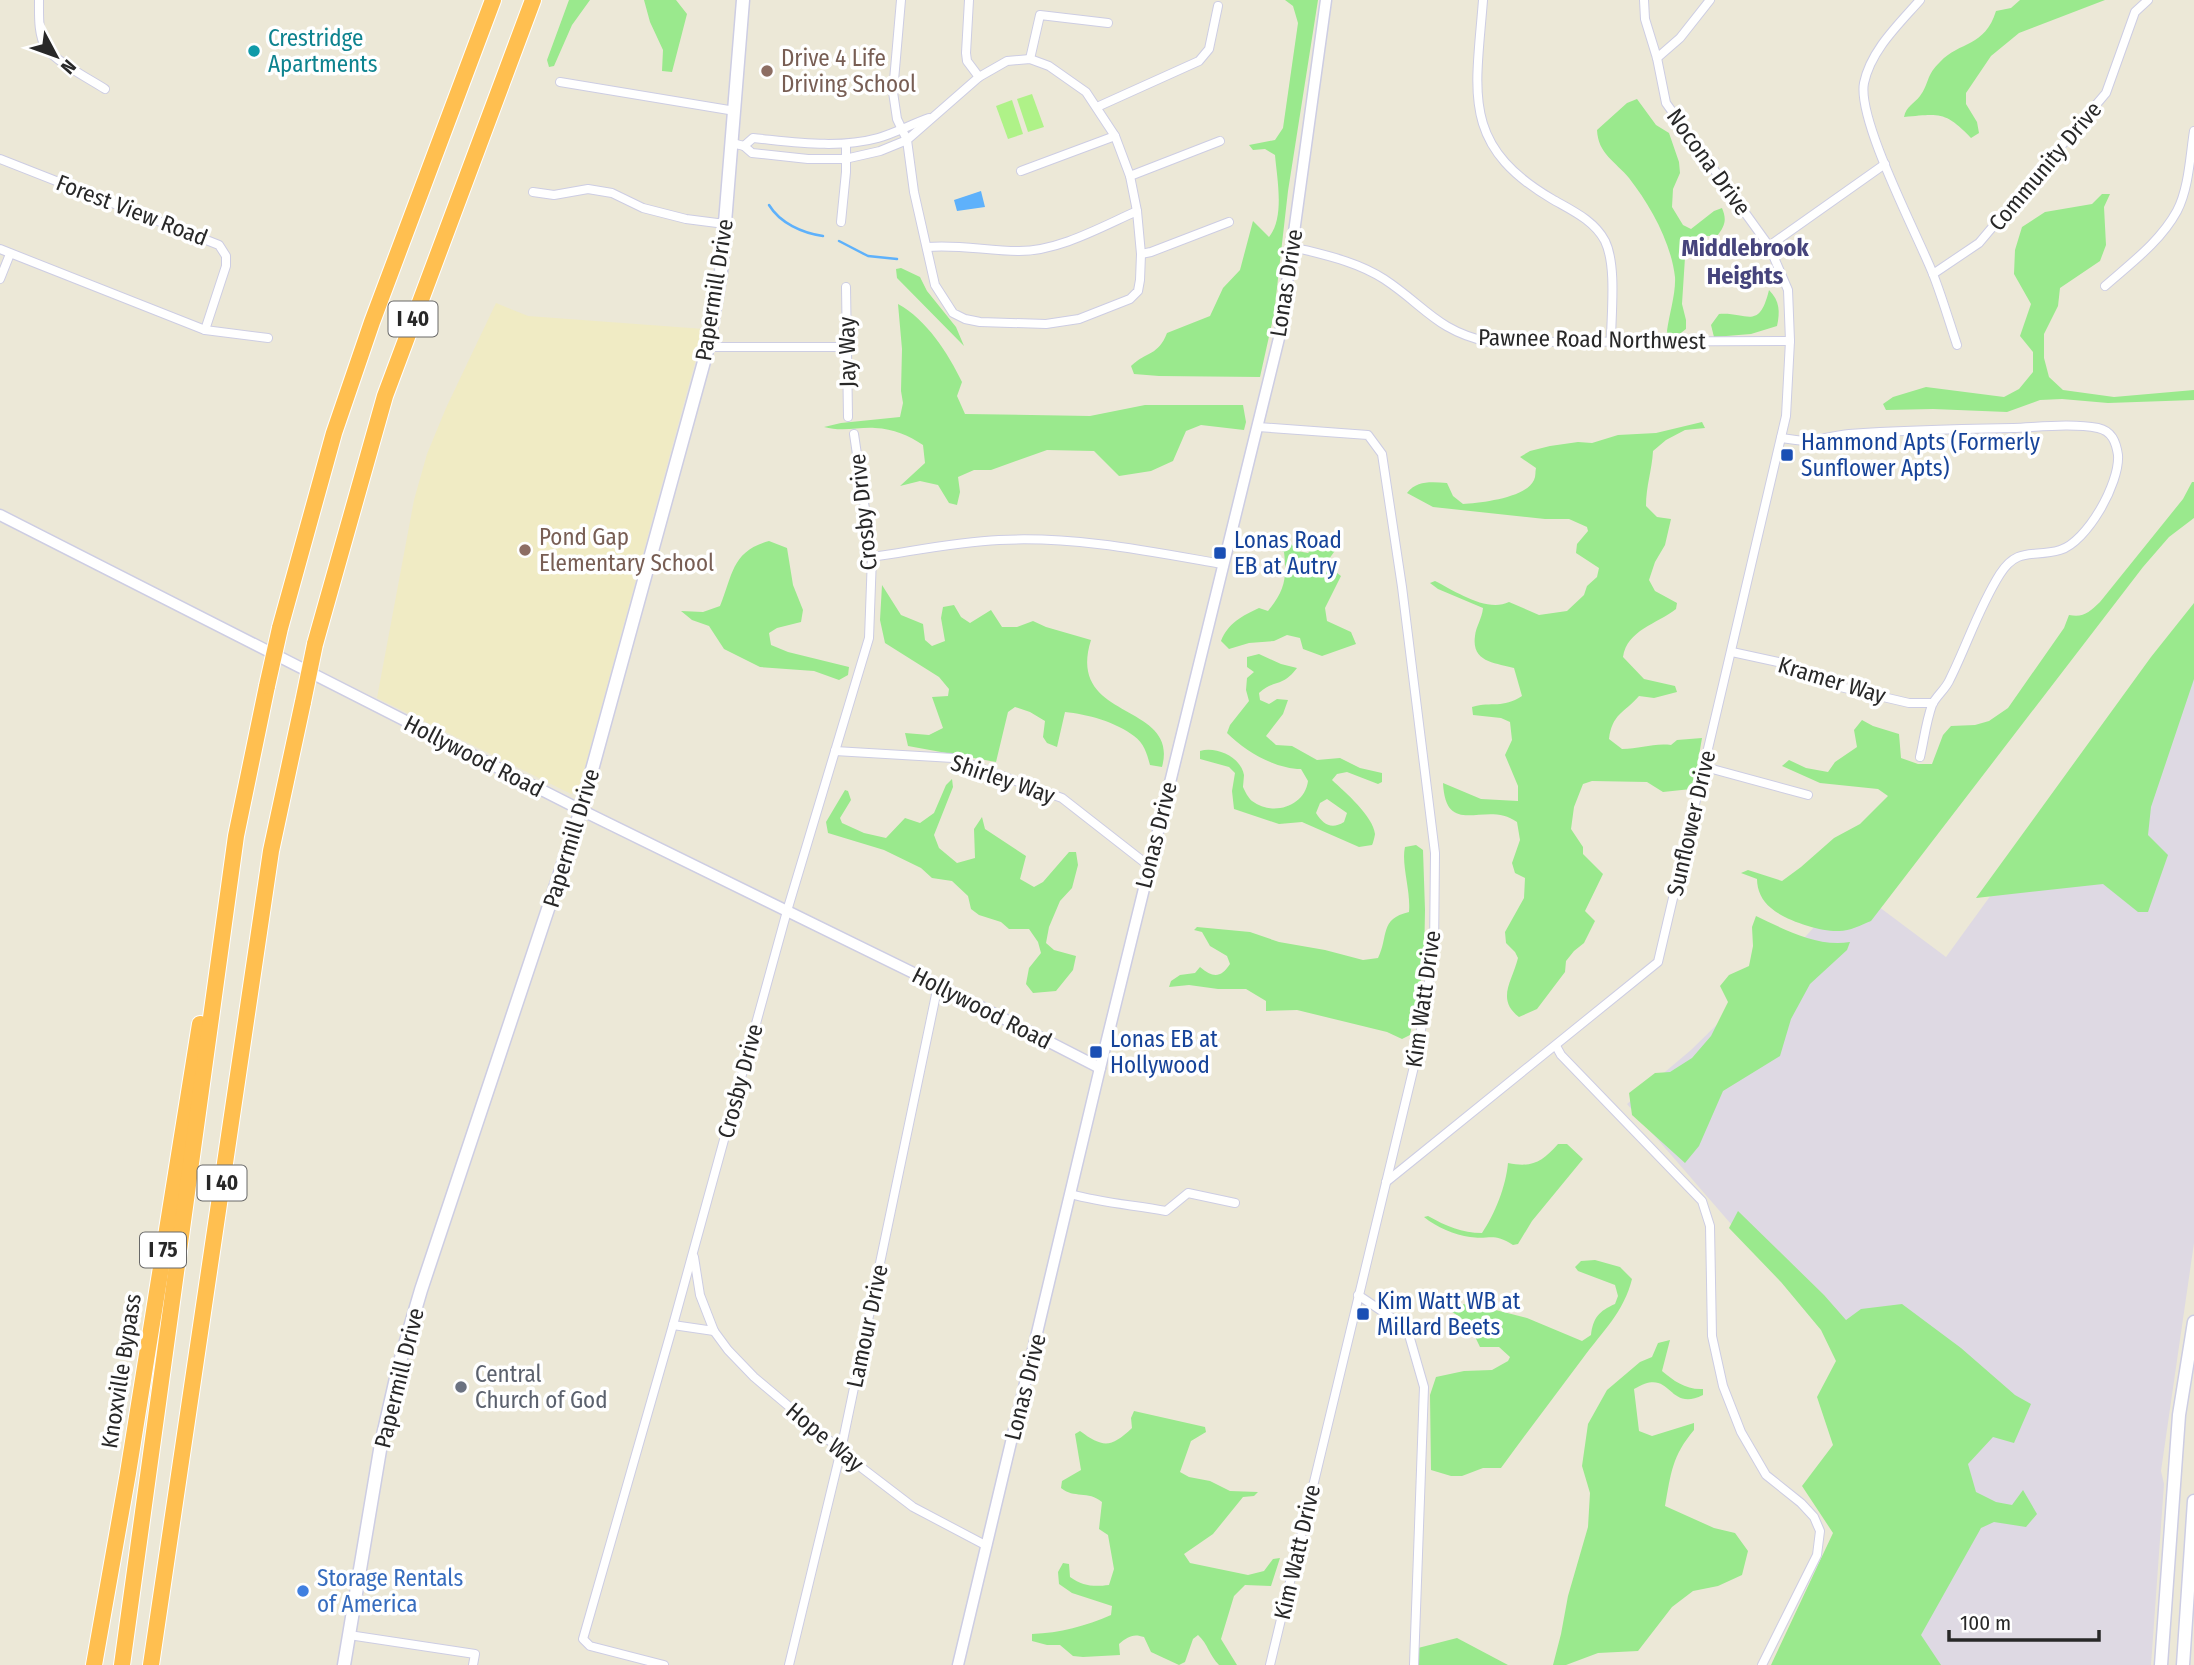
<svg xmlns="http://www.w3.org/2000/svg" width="2194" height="1665" font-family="'Fira Sans Condensed',sans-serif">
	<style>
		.industrial { fill: #ded9e3 }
		.education { fill: #f0ebc4 }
		.green { fill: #9ae98d; fill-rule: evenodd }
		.pitch { fill: #aff288 }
		.water { fill: #5eb1fb }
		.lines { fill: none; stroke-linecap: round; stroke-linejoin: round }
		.stream { stroke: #5eb1fb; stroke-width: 2.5 }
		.minor-casing { stroke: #cdcde3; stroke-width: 10 }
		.tertiary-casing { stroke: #cdcde3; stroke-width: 13 }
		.secondary-casing { stroke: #cdcde3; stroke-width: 15 }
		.motorway-casing { stroke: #fff; stroke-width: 18 }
		.minor { stroke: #fff; stroke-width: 8 }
		.tertiary { stroke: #fff; stroke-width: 10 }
		.secondary { stroke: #fff; stroke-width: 12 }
		.motorway { stroke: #ffbf50; stroke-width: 16 }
		.motorway-bridge-casing { stroke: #fff; stroke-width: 18; stroke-linecap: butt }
		.motorway-bridge { stroke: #ffbf50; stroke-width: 16 }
		.culture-dot { fill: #0f9aa8; stroke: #fff; stroke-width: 2.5 }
		.education-dot { fill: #8d6e63; stroke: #fff; stroke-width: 2.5 }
		.transit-dot { fill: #1a4fb4; stroke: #fff; stroke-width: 2.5 }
		.worship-dot { fill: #6b7280; stroke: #fff; stroke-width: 2.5 }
		.shop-dot { fill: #3f7fe0; stroke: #fff; stroke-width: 2.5 }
		.labels { text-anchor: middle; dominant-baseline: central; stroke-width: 7; stroke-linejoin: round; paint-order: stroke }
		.shield { fill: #fff; stroke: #686868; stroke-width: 2 }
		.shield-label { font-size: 21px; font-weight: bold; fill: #282828 }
		.culture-label { font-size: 23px; fill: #0d838f; stroke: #fff; text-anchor: start }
		.education-label { font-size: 23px; fill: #785e54; stroke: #fff; text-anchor: start }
		.street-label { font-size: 23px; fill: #282828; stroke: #fff }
		.transit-label { font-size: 23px; fill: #164399; stroke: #fff; text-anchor: start }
		.worship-label { font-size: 23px; fill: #5b616d; stroke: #fff; text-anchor: start }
		.shop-label { font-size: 23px; fill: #366cbe; stroke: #fff; text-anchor: start }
		.neighbourhood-label { font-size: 24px; font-weight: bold; fill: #46447c; stroke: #fff }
	</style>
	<rect width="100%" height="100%" fill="#ece8d7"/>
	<polygon class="industrial" points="2194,615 2194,1243 2161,1471 2164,1484 2151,1665 1882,1665 1945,1471 1627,1104 1691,1050 1797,946 1851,886 1946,957"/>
	<polygon class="education" points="496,303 528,316 704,329 579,789 571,794 377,698 414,500 427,454 446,408"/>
	<g class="green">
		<polygon points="569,0 590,0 572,25 554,66 549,67 547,60"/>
		<polygon points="644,0 676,0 687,14 672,72 662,71 663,50 650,22"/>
		<path d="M1285,0h33l-30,191 -14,123 -14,63 -101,-1 -25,-2 -3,-8c16,-15 27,-10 36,-33l43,-17 13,-28 17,-18 13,-49 16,16c16,-20 8,-58 6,-82l-10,-6 -12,1 -4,-5 26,-5 8,-12 15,-105 -5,-17z"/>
		<path d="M2020,0h85l-86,33 -28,23 -25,37v11l11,18 2,11 -8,5c-26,-27 -31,-24 -67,-21 2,-11 10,-13 16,-21 9,-12 6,-21 20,-34 20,-21 45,-15 56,-51l15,-3z"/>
		<path d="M1637,99l19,26 13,8 10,29 1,11 -7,16 -1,18 11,18 8,4 23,-18 8,-3c5,12 3,18 -5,28h-18l-13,6 -4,62 4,16v9l-9,7 -9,-1 -1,-4c2,-16 9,-38 8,-54 -4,-35 -25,-72 -46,-99 -13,-16 -31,-24 -32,-48l30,-27z"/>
		<polygon points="2102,194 2110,194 2104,207 2106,245 2100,261 2060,288 2058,306 2044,334 2044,358 2049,377 2063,390 2114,397 2194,390 2194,400 2108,403 2062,399 2040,400 2007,412 1933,409 1886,410 1883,404 1893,397 1926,387 2004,397 2019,389 2033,372 2033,352 2020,336 2031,304 2014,274 2015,250 2022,227 2045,212 2092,204"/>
		<polygon points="901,268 920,277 927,291 956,327 964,346 897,278 896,269"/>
		<path d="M1769,290c11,11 11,22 8,36l-26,8 -37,3 -3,-12 8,-11c29,-2 40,17 50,-24z"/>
		<path d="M898,304c28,15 50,49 64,78l-5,14 8,18 125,2 55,-11h98l3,17 -2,8 -43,-5 -15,6 -13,30 -22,10 -32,5 -25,-25 -47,-1 -56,20h-17l-16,7 2,15 -3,13 -8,-2 -11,-18 -18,-4 -20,5 25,-23 -2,-18c-15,-10 -29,-16 -48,-17 -17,-1 -33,4 -51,-1l17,-4 59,-6 3,-14 -2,-12 1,-42z"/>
		<path d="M1702,422l3,6 -20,2 -19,10 -13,11c-1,19 -7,35 -7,55l11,11 14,2 -6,26 -10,17 -6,18 6,11 22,12 -1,6c-19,15 -49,21 -53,48l21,22 31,7 2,6 -23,6 -15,-2c-15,17 -27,18 -30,43l13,10c18,0 31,-6 49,-4l6,-5 25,-2 -6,35 -5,16 -28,3 -16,-10 -55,-1 -9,3 -9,23 -3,22 12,18v7l20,20 -18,37 10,10 -11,22 -10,8 -8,10 -1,11 -28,37 -18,8c-23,-18 -7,-35 -1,-59l-3,-6 -9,-9 -1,-11 19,-34 1,-20 -10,-5 -3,-10 8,-23 -3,-18c-31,-23 -71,18 -74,-39l38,16 37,2v-15l-13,-31 7,-15 -2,-18 -9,-4 -28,-3 -1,-8c21,-6 30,2 50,-11l-8,-28c-17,-5 -43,-5 -39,-32 1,-10 7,-17 8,-28l-45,-19 -8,-6 5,-2c20,10 52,32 74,21l30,13 28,-4 17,-16 3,-9 10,-9 2,-9 -23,-15 1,-9 11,-13 -1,-4 -18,-8h-24l-112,-12 -26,-14c10,-13 25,-11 40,-10l6,13 10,8c18,-1 63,-6 71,-24 2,-4 1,-8 2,-12l-16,-11 10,-6 20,-5 28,-4 14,1 26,-8 38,-2z"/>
		<path d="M2192,482h2v36l-25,19 -26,30 -272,354c-10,4 -21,10 -32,10 -18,1 -55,-11 -68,-23 -9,-7 -14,-18 -14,-29l-16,-6 7,-3 34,11 19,-14 33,-29 26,-14 28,-28 -10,-7 -58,-6 -38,-17 7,-6 17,8 22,4 7,-10 22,-15 -3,-17 8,-10 11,6 26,8 2,24 17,6h14l11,-29 8,-9 24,-1 14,-4 19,-13 56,-80 5,-13c15,3 20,-3 31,-13l83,-103z"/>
		<path d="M1334,535l5,10 -10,14v8l12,9 -16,32 2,13 24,11 5,12 -34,12 -19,-7 -3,-11 -13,-3 -13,6 -25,2 -20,6 -8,-8c7,-18 21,-25 38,-33l9,3c17,-21 19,-33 16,-59l-17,-7 3,-8c14,0 19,3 27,14l11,2 17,-16z"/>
		<path d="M769,541l18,7 6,37 10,25 -2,12 -24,6 -8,5 2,12 17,7 61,15 -1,8 -9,5 -25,-9 -54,-4 -36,-18 -15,-23 -17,-6 -11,-9 22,1 17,-6c13,-32 12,-55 49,-65z"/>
		<path d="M882,585l19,30 22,9 2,16 7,6 13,-5 -4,-23 2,-11 11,-2 7,12 9,6 21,-13 11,17h15l16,-6 13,6 45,13c-26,82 89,61 71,127l-12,-2c-3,-11 -6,-22 -16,-29 -18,-14 -47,-22 -69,-24l-8,35 -10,-4 -4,-6 2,-16 -15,-9 -15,-5 -7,5 -12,50 -88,-16 -3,-13 24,2 14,-7 -11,-31 16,-1 1,-7 -10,-12 -54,-34 -5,-23z"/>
		<polygon points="2194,603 2194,679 2151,807 2148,835 2168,855 2148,912 2138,912 2103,884 1976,898 2151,657"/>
		<path d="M1259,654l22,10 16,4c-15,20 -23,11 -38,25l1,7 9,4 8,-5 11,1 -5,14 -17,22 10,9 16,1 25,14 23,-2 20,10 22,5v9l-4,2 -31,-12 -10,2 -5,6c13,12 41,36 43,54 0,1 -2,10 -3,11l-13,2 -57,-25 -23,2 -45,-15 -2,-18 3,-18 -6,-6 -29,-8v-8c16,-5 41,6 44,24 0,1 -1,12 -1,12 2,4 5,11 9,14 21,16 53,5 56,-20l-7,-12c-26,0 -56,-18 -74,-36l3,-8 19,-24 -3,-11 1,-12 7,-6 -7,-5v-10zM1327,799l20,14 -3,9c-13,8 -21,2 -28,-9l4,-10z"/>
		<polygon points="952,779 953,787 934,835 939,848 957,863 975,858 974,829 982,817 985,829 1026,856 1020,879 1034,887 1043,882 1069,852 1076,852 1078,865 1072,888 1060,901 1049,927 1046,943 1054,950 1076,956 1073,970 1056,991 1033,993 1026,984 1029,968 1041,953 1038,942 1029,929 1009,929 1001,922 979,915 971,909 968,896 952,881 932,878 921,868 884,850 828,833 826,822 845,790 848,791 851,800 840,818 842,823 864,833 886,838 905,818 920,823 934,813 946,785"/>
		<path d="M1416,845l7,5 2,60 -1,54 -14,71 -8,4 -15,-7 -90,-22 -31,1v-10l-20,-12h-28l-29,-4 -20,2 2,-6 9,-6 15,-2 5,-6c13,11 21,11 30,-3l-3,-8 -17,-10 -8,-14 -8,-2 3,-3 53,5 29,10 46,8 38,10 15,-2c11,-22 1,-39 31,-46 2,-21 -8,-48 -4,-65z"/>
		<path d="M1756,916c30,14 60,31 94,26l-3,8 -37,34 -19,35 -11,37 -57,35 -24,55 -14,17 -53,-48 -3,-22 26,-20 15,-1 22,-14 19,-22 17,-34 -8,-16 9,-11 20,-9 4,-20 -1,-19z"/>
		<path d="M1558,1144h9l16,15 -51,62 -14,23 -5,1c-20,-13 -23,-5 -43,-8 -15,-2 -34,-10 -46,-20l4,-1c18,10 34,17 54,17 13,-19 24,-47 26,-70 24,5 34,-1 50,-19z"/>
		<polygon points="1738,1211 1824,1295 1846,1320 1861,1309 1902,1304 1961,1348 2015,1395 2031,1404 2014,1443 1993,1437 1968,1464 1976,1492 1996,1502 2012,1505 2023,1490 2037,1514 2026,1527 1994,1522 1981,1528 1921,1635 1941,1665 1771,1665 1833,1533 1802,1486 1833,1445 1817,1397 1836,1361 1821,1330 1781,1282 1729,1228"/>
		<path d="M1595,1260l25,7 12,12c-8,33 -30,53 -49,79 -27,36 -55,73 -82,110h-18l-21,8h-11l-20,-6 -1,-75 6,-18 28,-6 28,-1 16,-9 2,-4 -11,-10h-19c-5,-11 -10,-21 -19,-29 -7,-6 -14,-7 -18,-16l37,4 47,12 55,23 9,-6c2,-17 8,-24 24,-31l3,-8 -3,-11 -37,-14 -3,-4 6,-6z"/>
		<path d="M1670,1340l-8,31c12,10 24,19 41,18v6c-37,18 -30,-30 -69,-6l5,42 13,5 42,-13v7c-22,26 -23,43 -29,76l49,22 21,5 13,18 -6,24 -24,11 -25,5 -21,16 -34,44 -40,2 -32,12h-13l8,-31 7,-38 20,-69 2,-34 -8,-27 6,-42 19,-34 33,-28 12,-5 6,-14z"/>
		<path d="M1134,1411l71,16 1,5 -15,9 -11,31 9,5 21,4 20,10 28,1 -4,4 -11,1 -30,37 -29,20 6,9 58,12 16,-4 9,-12 7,-1 -9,28 -26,-1 -11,11 -13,43 16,26h-18c-10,-10 -11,-21 -21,-30l-5,4 -8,23 -6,3 -28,-13 -7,-15c-11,-4 -17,0 -25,7l1,11 -37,2 -10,-1 -13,-11h-13l-15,-4v-7c28,-1 54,-8 79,-19l1,-9 -40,-13 -13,-9 -1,-12 5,-9 6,1 1,13c13,9 23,10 39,8l5,-16 -6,-34 -9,-6 3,-27c-14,-12 -28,-3 -41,-14l1,-7 19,-11 -6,-36 5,-3c23,17 31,17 52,-3l-1,-10z"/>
		<polygon points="1457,1638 1508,1665 1418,1665 1418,1648"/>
	</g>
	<g class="pitch">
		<polygon points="1032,94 1044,127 1028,132 1017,99"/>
		<polygon points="1012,100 1023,134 1008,139 996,106"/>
	</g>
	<polygon class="water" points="981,191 985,207 957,211 954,200"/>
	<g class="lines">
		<g class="stream">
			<path d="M769,205c11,18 33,28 54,31"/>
			<polyline points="839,241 868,256 897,259"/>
		</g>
		<defs>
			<g id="minor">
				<path d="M39,0c0,15 -1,35 7,48 9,13 45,32 59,41"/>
				<polyline points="969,0 966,53 967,61 979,77"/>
				<path d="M1483,0c-7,92 -23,145 69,199 19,11 42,21 53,42 12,25 6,73 6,101"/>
				<path d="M1920,0c-21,24 -49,50 -56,83 -7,37 53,151 69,191 9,23 16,47 24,71"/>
				<polyline points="1657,58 1680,38 1710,0"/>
				<polyline points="1030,59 1040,15 1108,23"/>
				<polyline points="560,82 735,111"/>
				<polyline points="1097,107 1199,61 1209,49 1218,6"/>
				<polyline points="732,143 744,146 752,153 808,159 845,159 880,151 907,140 979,77 1007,61 1030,59 1049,66 1086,92 1115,136 1130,176 1137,211 1141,254 1140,280 1138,291 1130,299 1079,319 1046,324 980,322 965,319 953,313 935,285 914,192 907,140 897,119 893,92 901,0"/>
				<path d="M744,146l9,-8c41,4 85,11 125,0 17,-5 34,-14 51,-20"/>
				<polyline points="0,159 219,245 226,256 226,266 205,330"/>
				<polyline points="1021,171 1115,136"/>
				<polyline points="1130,176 1220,141"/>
				<polyline points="533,192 554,195 588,189 612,193 643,208 686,219 725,224"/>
				<polyline points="841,222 846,172 846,144"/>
				<polyline points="1769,246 1885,164"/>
				<path d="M927,247c31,-3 61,4 92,4 40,0 82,-24 118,-40"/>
				<path d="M1293,247c31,8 63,14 91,32 41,27 53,52 105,63l301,-1"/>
				<polyline points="0,249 205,330 268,338"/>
				<polyline points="1141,254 1151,252 1229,222"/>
				<polyline points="1933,274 1979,243 2106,93 2135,12 2148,0"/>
				<polyline points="0,279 10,254"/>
				<path d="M2105,286c26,-23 55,-44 72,-75 12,-23 13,-55 17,-80"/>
				<polyline points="846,287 848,417"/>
				<polyline points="708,347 847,347"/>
				<polyline points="1258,427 1368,435 1382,454 1402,587 1435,853 1434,951 1417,1054 1270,1665"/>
				<path d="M1781,438c9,1 18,3 26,3 14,-1 28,-6 42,-7 55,-4 109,-5 164,-6 26,-1 59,-5 85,0 14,3 18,14 20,27 2,28 -31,87 -58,95 -26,8 -42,-4 -60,24 -21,33 -33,71 -50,105 -4,10 -14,17 -18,26 -6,17 -8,35 -12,52"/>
				<path d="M872,557c42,-6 84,-15 127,-17 76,-4 149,11 223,24"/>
				<polyline points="1732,652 1778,662 1823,683 1909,703 1933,703"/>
				<polyline points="835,751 953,758 1062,798 1149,866"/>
				<polyline points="1705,767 1808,795"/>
				<polyline points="1556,1046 1561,1055 1702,1201 1710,1226 1712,1336 1723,1386 1741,1432 1766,1475 1801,1503 1814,1517 1820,1531 1817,1555 1762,1665"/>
				<polyline points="1386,1182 1658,962 1786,416 1790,341 1788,290 1769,246 1666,103 1657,58 1645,19 1644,0"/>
				<path d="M1071,1194c30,9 64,11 95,17l22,-18 47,10"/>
				<polyline points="694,1257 700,1295 714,1331"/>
				<polyline points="1358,1295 1407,1328 1424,1387 1414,1665"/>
				<polyline points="673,1325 714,1331 728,1350 754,1377 862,1468 913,1507 987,1546"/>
				<polyline points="349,1635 475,1654 473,1665"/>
				<polyline points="664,1665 590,1646 583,1639 673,1325 787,911 869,638 872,557 854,434"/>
				<polyline points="789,1665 841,1450 938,985"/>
			</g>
			<g id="tertiary">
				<polyline points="0,515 581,810 938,985 1100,1068"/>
				<polyline points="958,1665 1100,1068 1280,334 1326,0"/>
			</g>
			<g id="secondary">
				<polyline points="344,1665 381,1444 399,1365 421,1290 581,810 708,347 721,272 743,0"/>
				<polyline points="2161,1665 2179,1415 2194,1322"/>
				<polyline points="2183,1665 2194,1501"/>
			</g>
			<g id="motorway">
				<polyline points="280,628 334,433 372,322 493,0"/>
				<polyline points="315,644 385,396 533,0"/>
				<polyline points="94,1665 128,1473 200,1024"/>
				<polyline points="122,1665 236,836 267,686"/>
				<polyline points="151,1665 271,851 303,702"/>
			</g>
		</defs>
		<use href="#minor" class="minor-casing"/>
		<use href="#tertiary" class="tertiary-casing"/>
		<use href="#secondary" class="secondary-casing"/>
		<use href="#motorway" class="motorway-casing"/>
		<use href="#minor" class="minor"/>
		<use href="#tertiary" class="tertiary"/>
		<use href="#secondary" class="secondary"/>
		<use href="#motorway" class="motorway"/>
		<defs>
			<g id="motorway-bridge">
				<polyline points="267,686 280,628"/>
				<polyline points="303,702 315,644"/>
			</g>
		</defs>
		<use href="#motorway-bridge" class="motorway-bridge-casing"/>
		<use href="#motorway-bridge" class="motorway-bridge"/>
	</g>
	<circle class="culture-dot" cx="254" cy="51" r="7"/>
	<g class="education-dot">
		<circle cx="767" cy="71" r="7"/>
		<circle cx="525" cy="550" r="7"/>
	</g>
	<g class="transit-dot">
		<rect x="1780" y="448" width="14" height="14" rx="3.5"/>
		<rect x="1213" y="546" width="14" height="14" rx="3.5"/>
		<rect x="1089" y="1045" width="14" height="14" rx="3.5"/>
		<rect x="1356" y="1307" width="14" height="14" rx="3.5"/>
	</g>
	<circle class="worship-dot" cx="461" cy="1387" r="7"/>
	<circle class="shop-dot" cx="303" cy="1591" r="7"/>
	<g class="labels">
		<g class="shield">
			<rect x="388.5" y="301.5" width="49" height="35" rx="5"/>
			<rect x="197.5" y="1165.5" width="49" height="35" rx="5"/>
			<rect x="140" y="1232.5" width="46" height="35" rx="5"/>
		</g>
		<g class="shield-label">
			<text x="413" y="319">I 40</text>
			<text x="222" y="1183">I 40</text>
			<text x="163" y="1250">I 75</text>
		</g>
		<g class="culture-label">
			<text x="268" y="38">Crestridge<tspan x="268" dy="26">Apartments</tspan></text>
		</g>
		<g class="education-label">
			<text x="781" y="58">Drive 4 Life<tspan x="781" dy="26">Driving School</tspan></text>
			<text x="539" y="537">Pond Gap<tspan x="539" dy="26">Elementary School</tspan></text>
		</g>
		<g class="street-label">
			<text transform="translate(1709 162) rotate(54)">Nocona Drive</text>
			<text transform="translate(2045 166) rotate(-50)">Community Drive</text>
			<text transform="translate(132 210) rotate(21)">Forest View Road</text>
			<text transform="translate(1286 283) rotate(-81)">Lonas Drive</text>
			<text transform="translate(714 290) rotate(-81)">Papermill Drive</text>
			<text transform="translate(1592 339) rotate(1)">Pawnee Road Northwest</text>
			<text transform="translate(847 352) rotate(-91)">Jay Way</text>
			<text transform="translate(863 512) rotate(-96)">Crosby Drive</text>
			<text transform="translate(1832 680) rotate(17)">Kramer Way</text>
			<text transform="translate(474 756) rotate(27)">Hollywood Road</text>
			<text transform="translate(1003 779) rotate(19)">Shirley Way</text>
			<text transform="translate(1691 823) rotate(-77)">Sunflower Drive</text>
			<text transform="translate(1156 835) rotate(-76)">Lonas Drive</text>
			<text transform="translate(571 838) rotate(-73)">Papermill Drive</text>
			<text transform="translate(1423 999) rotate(-82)">Kim Watt Drive</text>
			<text transform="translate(982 1008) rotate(27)">Hollywood Road</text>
			<text transform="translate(740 1081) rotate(-75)">Crosby Drive</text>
			<text transform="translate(867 1326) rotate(-78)">Lamour Drive</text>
			<text transform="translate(121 1371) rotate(-81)">Knoxville Bypass</text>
			<text transform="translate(399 1378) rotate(-76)">Papermill Drive</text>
			<text transform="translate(1025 1387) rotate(-76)">Lonas Drive</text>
			<text transform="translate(825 1437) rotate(40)">Hope Way</text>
			<text transform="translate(1297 1552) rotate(-77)">Kim Watt Drive</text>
		</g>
		<g class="transit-label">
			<text x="1801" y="442">Hammond Apts (Formerly<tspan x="1801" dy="26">Sunflower Apts)</tspan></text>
			<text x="1234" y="540">Lonas Road<tspan x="1234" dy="26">EB at Autry</tspan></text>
			<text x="1110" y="1039">Lonas EB at<tspan x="1110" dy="26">Hollywood</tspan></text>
			<text x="1377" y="1301">Kim Watt WB at<tspan x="1377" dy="26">Millard Beets</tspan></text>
		</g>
		<g class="worship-label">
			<text x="475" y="1374">Central<tspan x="475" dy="26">Church of God</tspan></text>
		</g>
		<g class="shop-label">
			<text x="317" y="1578">Storage Rentals<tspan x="317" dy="26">of America</tspan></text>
		</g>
		<g class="neighbourhood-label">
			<text x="1745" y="248">Middlebrook<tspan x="1745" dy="28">Heights</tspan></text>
		</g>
	</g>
	<g transform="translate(56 56) rotate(131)" stroke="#ffffff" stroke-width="5" paint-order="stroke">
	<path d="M0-5L12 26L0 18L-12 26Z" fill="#282828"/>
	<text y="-10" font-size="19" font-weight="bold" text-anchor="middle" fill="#282828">N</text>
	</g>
	<path d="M1949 1630v10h150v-10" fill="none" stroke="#282828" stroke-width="3.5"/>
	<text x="1960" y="1630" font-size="21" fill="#282828" stroke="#ffffff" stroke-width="5" paint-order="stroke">100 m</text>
</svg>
